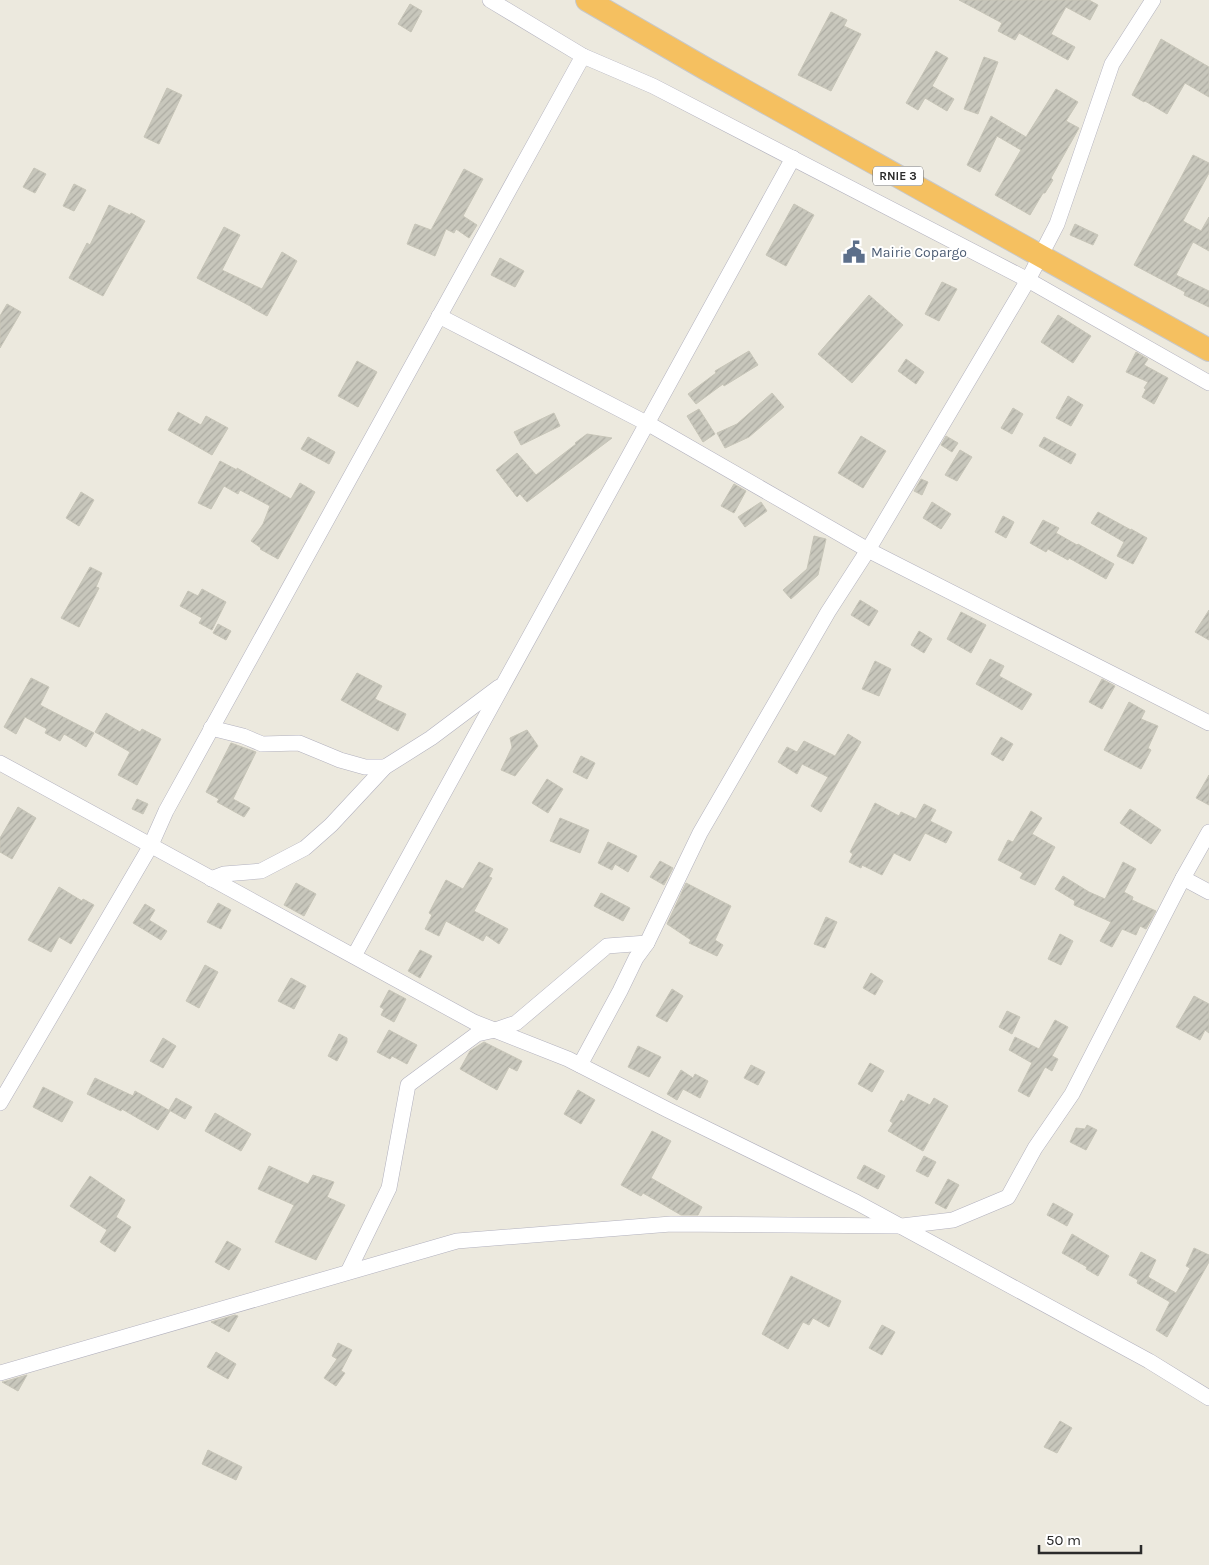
<svg xmlns="http://www.w3.org/2000/svg" width="1209" height="1565" font-family="Karla,sans-serif">
	<style>
		.building { fill: url(#building-hatch); stroke: #c7c5b8 }
		.lines { fill: none; stroke-linecap: round; stroke-linejoin: round }
		.minor-casing { stroke: #b2b1be; stroke-width: 16 }
		.highway-casing { stroke: #c8c8c8; stroke-width: 24 }
		.minor { stroke: #fff; stroke-width: 15 }
		.highway { stroke: #f5c060; stroke-width: 22 }
		.labels { text-anchor: middle; dominant-baseline: central; stroke-width: 4; stroke-linejoin: round; paint-order: stroke }
		.shield { fill: #fff; stroke: #6b6b6b; stroke-width: 1 }
		.shield-label { font-size: 12px; font-weight: bold; fill: #2b2b2b }
		.service-label { font-size: 14px; fill: #4e5e75; stroke: #fff; text-anchor: start }
	</style>
	<defs>
		<pattern id="building-hatch" width="6" height="6" patternUnits="userSpaceOnUse" patternTransform="scale(1.25)"><rect width="6" height="6" fill="#c8c7bc"/><path d="M-1 1l2-2M0 6l6-6M5 7l2-2" fill="none" stroke="#acaba2"/></pattern>
	</defs>
	<rect width="100%" height="100%" fill="#ece9de"/>
	<g class="building">
		<polygon points="959,0 1089,0 1098,5 1090,20 1066,7 1051,34 1075,47 1068,60 1019,33 1015,40 998,31 1002,23"/>
		<polygon points="410,4 422,11 411,32 398,24"/>
		<polygon points="831,12 847,20 844,26 861,34 831,91 798,75"/>
		<polygon points="1161,39 1209,67 1209,97 1185,83 1167,114 1145,101 1144,102 1132,95"/>
		<polygon points="936,51 948,58 932,86 954,99 947,111 925,98 918,110 906,103"/>
		<polygon points="984,57 998,62 978,114 964,109"/>
		<polygon points="167,88 182,95 159,144 144,137"/>
		<polygon points="1056,89 1078,102 1066,121 1079,128 1051,178 1053,180 1045,193 1043,193 1030,215 995,195 1021,150 997,136 980,172 967,165 991,116 1026,137"/>
		<polygon points="1193,155 1209,163 1209,173 1183,221 1201,231 1209,217 1209,251 1193,242 1176,275 1209,291 1209,307 1184,295 1185,292 1134,265"/>
		<polygon points="34,168 46,174 35,193 23,187"/>
		<polygon points="464,169 483,179 463,216 477,225 469,238 456,229 454,233 446,229 435,256 407,244 415,224 431,230"/>
		<polygon points="74,184 86,190 74,211 63,206"/>
		<polygon points="794,204 814,215 786,266 766,255"/>
		<polygon points="109,205 130,215 131,213 145,221 103,296 69,278 87,243 90,245"/>
		<polygon points="1075,224 1098,235 1093,245 1070,235"/>
		<polygon points="224,227 240,235 222,270 262,289 282,252 297,261 267,316 252,308 252,307 197,278"/>
		<polygon points="500,258 524,271 515,287 491,275"/>
		<polygon points="942,282 957,289 939,321 925,314"/>
		<polygon points="869,295 903,325 852,383 818,354"/>
		<polygon points="7,304 21,312 0,348 0,316"/>
		<polygon points="1058,315 1091,336 1073,363 1041,342"/>
		<polygon points="749,351 758,365 724,386 723,384 696,404 688,394 716,373 715,371"/>
		<polygon points="1136,352 1148,359 1144,365 1168,378 1154,404 1142,397 1146,389 1144,388 1148,382 1126,372"/>
		<polygon points="906,359 924,372 916,384 898,371"/>
		<polygon points="357,361 377,372 358,407 338,396"/>
		<polygon points="772,393 784,407 749,437 725,448 717,433 737,424"/>
		<polygon points="1068,396 1083,405 1071,426 1056,418"/>
		<polygon points="1013,408 1023,414 1012,434 1001,428"/>
		<polygon points="699,409 715,434 703,442 687,416"/>
		<polygon points="178,412 201,425 206,416 228,428 212,455 168,430"/>
		<polygon points="554,413 560,426 521,445 514,432"/>
		<polygon points="587,434 612,438 527,502 520,494 517,497 496,470 517,453 536,475 576,444 575,443"/>
		<polygon points="861,436 886,451 863,488 838,473"/>
		<polygon points="946,436 958,443 952,452 941,445"/>
		<polygon points="308,437 335,452 329,464 301,449"/>
		<polygon points="1044,437 1076,454 1071,464 1039,446"/>
		<polygon points="960,450 972,457 957,481 945,475"/>
		<polygon points="220,461 237,470 237,468 291,499 300,483 315,492 278,559 260,549 261,548 251,541 263,524 270,506 240,490 238,494 224,486 211,509 198,503"/>
		<polygon points="921,479 928,482 922,495 914,491"/>
		<polygon points="734,484 746,491 734,513 721,506"/>
		<polygon points="81,492 94,500 79,526 66,518"/>
		<polygon points="761,502 767,511 745,527 738,517"/>
		<polygon points="932,502 951,514 941,529 923,518"/>
		<polygon points="1098,512 1131,530 1131,529 1147,538 1133,564 1117,556 1124,542 1091,523"/>
		<polygon points="1003,516 1014,522 1006,538 995,532"/>
		<polygon points="1043,520 1059,528 1056,533 1077,545 1078,544 1114,564 1106,579 1069,558 1068,560 1048,549 1046,552 1030,543"/>
		<polygon points="814,536 826,539 818,575 791,599 783,590 807,569"/>
		<polygon points="90,567 102,573 96,587 99,588 79,627 61,618"/>
		<polygon points="202,589 226,602 212,630 199,623 202,618 180,606 188,591 198,596"/>
		<polygon points="860,600 878,611 869,626 851,615"/>
		<polygon points="1209,610 1209,640 1195,632"/>
		<polygon points="961,612 986,625 971,653 947,639"/>
		<polygon points="218,624 231,631 226,640 213,633"/>
		<polygon points="919,631 932,639 924,653 911,645"/>
		<polygon points="990,659 1004,666 999,676 1032,694 1022,710 976,684"/>
		<polygon points="875,661 891,669 879,696 862,689"/>
		<polygon points="357,673 382,686 375,699 406,714 398,731 341,700"/>
		<polygon points="31,678 49,687 40,705 94,733 86,747 64,734 60,741 45,733 47,729 25,717 16,734 4,727"/>
		<polygon points="1102,679 1115,686 1102,709 1089,702"/>
		<polygon points="1129,702 1145,711 1141,719 1158,726 1148,748 1151,750 1141,769 1104,750"/>
		<polygon points="106,713 140,732 142,729 161,739 137,785 118,775 130,752 95,732"/>
		<polygon points="527,730 538,746 515,776 501,770 512,747 510,738"/>
		<polygon points="848,734 861,742 821,812 811,806 828,777 802,764 797,774 778,762 787,747 797,752 804,741 835,756"/>
		<polygon points="1001,737 1013,744 1003,761 991,754"/>
		<polygon points="231,743 256,752 233,799 250,808 244,817 217,802 219,799 206,792"/>
		<polygon points="581,756 595,763 587,779 573,772"/>
		<polygon points="1209,775 1209,805 1196,798"/>
		<polygon points="547,779 563,789 548,813 532,803"/>
		<polygon points="137,799 148,804 143,814 132,809"/>
		<polygon points="875,803 899,816 901,812 916,819 924,804 936,810 930,821 952,832 946,843 925,833 910,861 894,853 882,875 862,865 861,868 849,862 853,854 850,852"/>
		<polygon points="18,807 36,818 12,859 0,852 0,838"/>
		<polygon points="1130,809 1161,830 1151,844 1120,823"/>
		<polygon points="1031,811 1042,818 1032,834 1055,847 1035,885 1020,878 1023,873 998,860 1008,840 1013,842"/>
		<polygon points="560,818 589,830 580,853 550,841"/>
		<polygon points="608,842 637,856 628,872 615,864 612,870 598,863"/>
		<polygon points="660,861 673,868 664,885 650,877"/>
		<polygon points="479,862 493,869 489,877 492,878 474,911 508,929 499,944 486,935 483,941 446,921 439,936 425,929 432,915 429,913 446,880 463,889"/>
		<polygon points="1123,862 1136,869 1124,892 1133,897 1132,900 1156,911 1146,929 1140,926 1136,935 1122,929 1112,947 1100,941 1111,922 1074,905 1075,901 1055,889 1063,876 1089,892 1105,899"/>
		<polygon points="296,883 316,894 304,916 284,905"/>
		<polygon points="686,883 731,906 715,940 723,945 717,956 689,943 691,940 667,924"/>
		<polygon points="59,887 82,901 83,899 94,905 71,944 59,937 51,952 28,940"/>
		<polygon points="601,893 630,908 623,921 594,906"/>
		<polygon points="218,903 231,910 221,929 207,922"/>
		<polygon points="145,904 155,910 149,920 167,931 161,940 133,923"/>
		<polygon points="826,917 837,922 825,948 814,944"/>
		<polygon points="1060,934 1073,941 1061,965 1048,959"/>
		<polygon points="420,950 432,956 420,978 408,971"/>
		<polygon points="205,965 218,972 199,1008 186,1001"/>
		<polygon points="871,973 883,981 875,995 863,988"/>
		<polygon points="291,978 306,986 294,1009 278,1001"/>
		<polygon points="672,989 683,996 667,1022 656,1016"/>
		<polygon points="389,990 406,999 394,1022 381,1015 384,1009 380,1007"/>
		<polygon points="1194,996 1209,1004 1209,1033 1205,1030 1200,1040 1176,1027"/>
		<polygon points="1007,1011 1020,1017 1012,1034 999,1027"/>
		<polygon points="1055,1020 1068,1027 1052,1056 1058,1059 1052,1071 1045,1067 1029,1097 1018,1091 1032,1063 1009,1050 1015,1037 1039,1049"/>
		<polygon points="389,1030 417,1045 407,1064 392,1056 390,1059 377,1052"/>
		<polygon points="339,1034 347,1038 347,1042 337,1061 328,1056"/>
		<polygon points="163,1038 176,1046 163,1068 150,1061"/>
		<polygon points="484,1042 522,1061 517,1071 509,1067 497,1090 460,1069 470,1051"/>
		<polygon points="638,1046 661,1057 649,1077 628,1067"/>
		<polygon points="870,1063 884,1071 872,1092 858,1084"/>
		<polygon points="751,1065 765,1072 758,1085 744,1078"/>
		<polygon points="681,1070 693,1078 695,1074 708,1081 700,1098 683,1089 677,1100 667,1094"/>
		<polygon points="95,1078 133,1096 135,1091 170,1111 158,1130 122,1109 121,1111 87,1094"/>
		<polygon points="43,1087 73,1102 62,1122 33,1107"/>
		<polygon points="578,1090 595,1100 581,1124 564,1114"/>
		<polygon points="908,1094 930,1105 934,1098 948,1106 923,1151 888,1131 893,1123 890,1121 901,1100 904,1102"/>
		<polygon points="176,1098 192,1107 185,1119 169,1110"/>
		<polygon points="215,1113 251,1134 241,1151 205,1131"/>
		<polygon points="1087,1125 1097,1130 1086,1150 1070,1142 1076,1128 1085,1129"/>
		<polygon points="652,1131 671,1141 651,1178 702,1207 698,1215 681,1215 643,1193 641,1196 621,1185"/>
		<polygon points="924,1156 936,1162 928,1177 916,1171"/>
		<polygon points="864,1165 885,1176 878,1189 857,1178"/>
		<polygon points="269,1166 308,1184 313,1175 334,1182 327,1197 345,1205 316,1260 275,1242 294,1205 258,1189"/>
		<polygon points="90,1176 125,1200 116,1217 131,1227 115,1252 100,1242 107,1230 70,1206"/>
		<polygon points="948,1179 959,1185 946,1209 935,1203"/>
		<polygon points="1053,1203 1073,1214 1067,1226 1047,1215"/>
		<polygon points="1072,1234 1109,1256 1098,1276 1086,1269 1087,1267 1062,1253"/>
		<polygon points="227,1241 241,1249 229,1270 215,1262"/>
		<polygon points="1194,1248 1209,1255 1209,1262 1167,1337 1156,1330 1170,1302 1137,1283 1138,1280 1129,1275 1141,1252 1156,1260 1148,1277 1176,1293 1190,1268 1186,1266"/>
		<polygon points="791,1276 841,1301 829,1327 813,1318 809,1325 803,1322 788,1349 762,1334"/>
		<polygon points="235,1315 238,1316 229,1332 211,1322"/>
		<polygon points="882,1325 895,1332 882,1355 869,1348"/>
		<polygon points="338,1343 352,1350 341,1371 345,1373 336,1386 324,1378 337,1359 332,1356"/>
		<polygon points="216,1352 236,1364 228,1379 207,1367"/>
		<polygon points="27,1375 18,1391 2,1382 3,1382"/>
		<polygon points="1060,1421 1072,1428 1057,1453 1044,1447"/>
		<polygon points="208,1450 242,1467 236,1480 202,1464"/>
	</g>
	<g class="lines">
		<defs>
			<g id="minor">
				<polyline points="490,0 583,56 653,86 1028,280 1209,383"/>
				<polyline points="439,316 654,427 868,550 1209,723"/>
				<polyline points="211,728 243,736 262,744 299,743 340,760 365,767 385,767"/>
				<polyline points="0,763 474,1022 568,1059 668,1110 856,1202 1149,1361 1209,1398"/>
				<polyline points="1183,878 1209,892"/>
				<polyline points="211,879 224,874 261,871 305,848 331,825 385,767 431,738 499,687"/>
				<polyline points="354,956 793,158"/>
				<polyline points="580,1065 620,991 636,958 647,943"/>
				<polyline points="0,1103 150,847 166,811 583,56"/>
				<polyline points="348,1272 389,1188 408,1085 477,1034 495,1030 516,1023 607,946 647,943 700,833 828,612 868,550 1028,280 1057,224 1112,64 1153,0"/>
				<polyline points="0,1373 457,1241 671,1224 902,1226 953,1220 1008,1197 1035,1148 1072,1094 1183,878 1209,832"/>
			</g>
			<polyline id="highway" points="587,0 706,69 1209,350"/>
		</defs>
		<use href="#minor" class="minor-casing"/>
		<use href="#highway" class="highway-casing"/>
		<use href="#minor" class="minor"/>
		<use href="#highway" class="highway"/>
	</g>
	<defs>
		<symbol id="civic-bare" viewBox="-9 -9 18 18"><path d="M-.6-6.5H3V-4.5H.6V-3L4-1V1h2V6H-6V1h2V-1L-.6-3ZM-1.2 2.5V6h2.4V2.5Z" fill="#5c6f8a" stroke="#fff" stroke-width="2.5" paint-order="stroke"/></symbol>
	</defs>
	<g fill-rule="evenodd">
		<use href="#civic-bare" x="838" y="236" width="32" height="32"/>
	</g>
	<g class="labels">
		<rect class="shield" x="873" y="166.5" width="50" height="19" rx="4"/>
		<g class="shield-label">
			<text x="898" y="176">RNIE 3</text>
		</g>
		<g class="service-label">
			<text x="871" y="252">Mairie Copargo</text>
		</g>
	</g>
	<path d="M1039 1545v8h102v-8" fill="none" stroke="#2b2b2b" stroke-width="2.5"/>
	<text x="1046" y="1545" font-size="15" fill="#2b2b2b" stroke="#ffffff" stroke-width="4" paint-order="stroke">50 m</text>
</svg>
